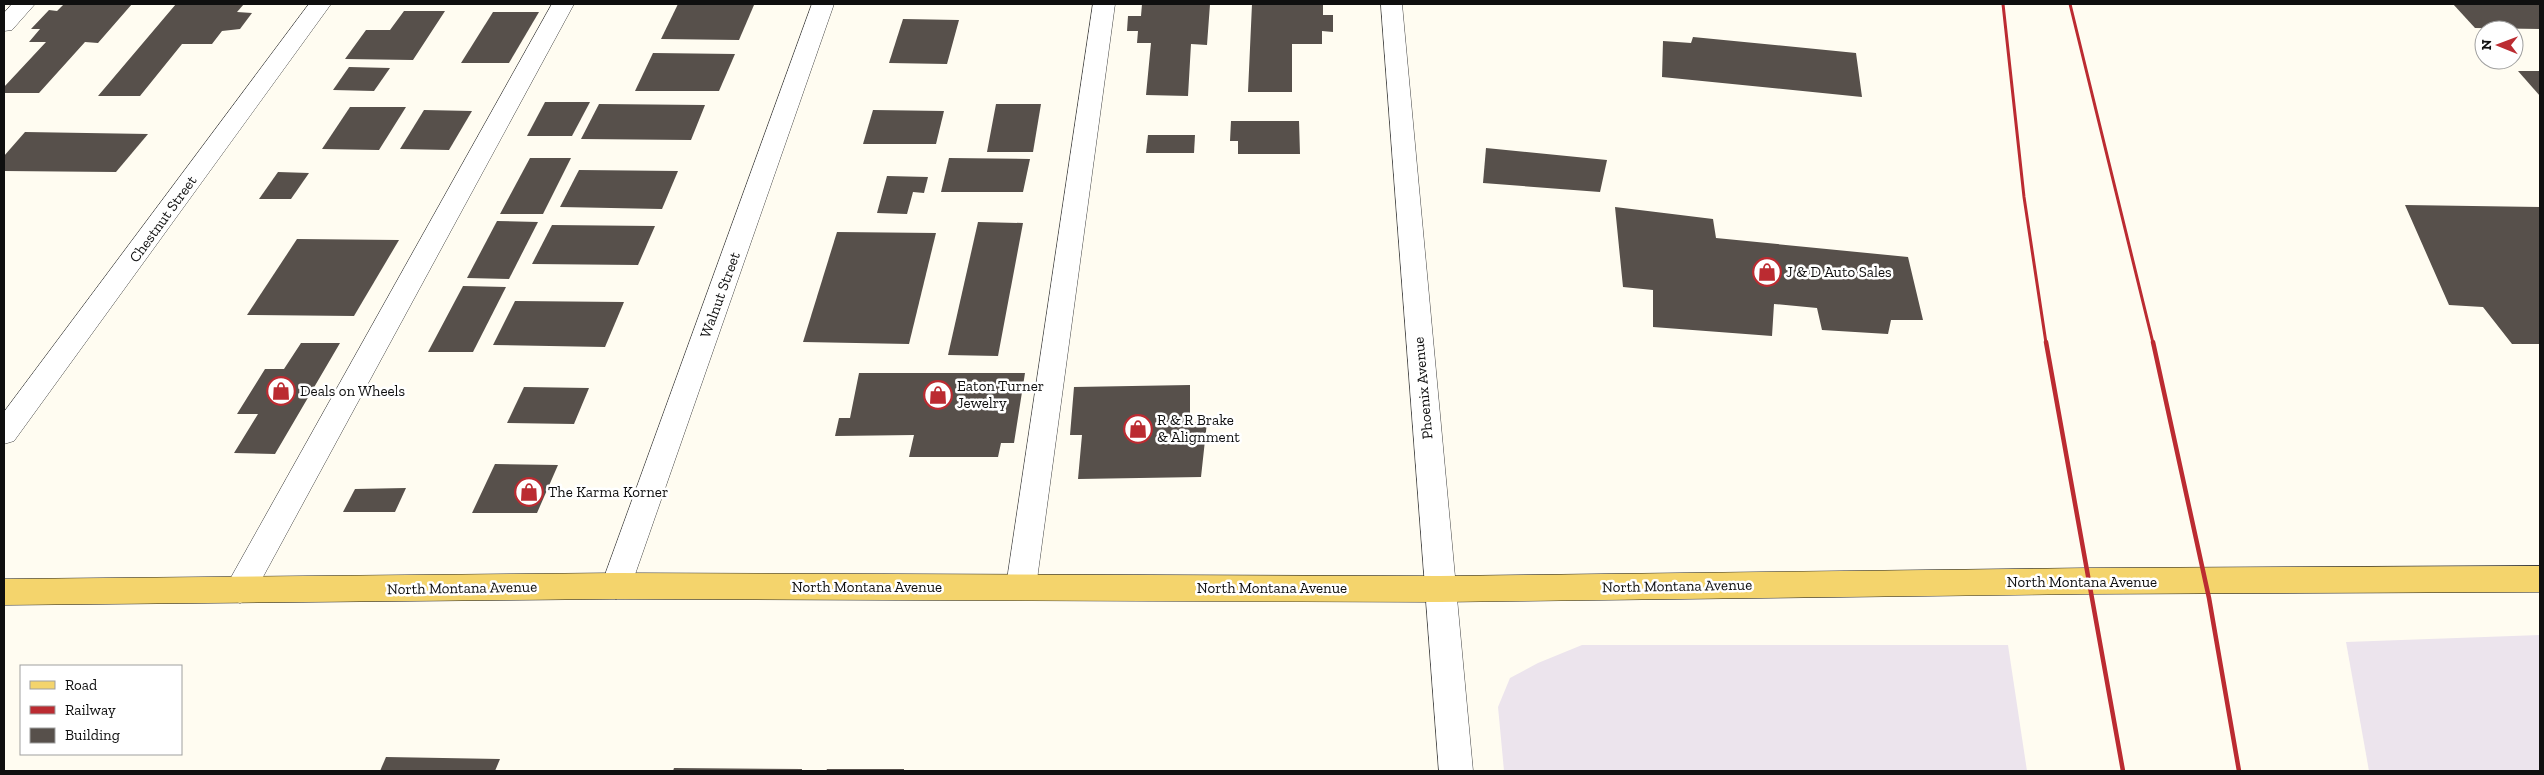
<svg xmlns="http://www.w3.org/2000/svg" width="2544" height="775" font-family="'Zilla Slab',serif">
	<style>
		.industrial { fill: #ece4ed }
		.building { fill: #57504b }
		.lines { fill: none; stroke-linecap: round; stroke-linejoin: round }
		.minor-casing { stroke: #424242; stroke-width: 1 }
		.major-casing { stroke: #202020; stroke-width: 1 }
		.minor { fill: #fff; fill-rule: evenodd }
		.major { fill: #f4d46c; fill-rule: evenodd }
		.rail-far1 { stroke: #bb2b31; stroke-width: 3 }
		.rail { stroke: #bb2b31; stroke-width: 4.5 }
		.labels { text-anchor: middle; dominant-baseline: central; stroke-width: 5; stroke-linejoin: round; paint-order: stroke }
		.street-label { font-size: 15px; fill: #0f0f0f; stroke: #fff }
		.poi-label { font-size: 15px; fill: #0f0f0f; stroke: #fff; text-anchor: start }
	</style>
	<rect width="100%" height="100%" fill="#fffcf1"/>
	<g class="industrial">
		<polygon points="2540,635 2540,771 2369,771 2346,642"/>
		<polygon points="1582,645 2008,645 2027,771 1504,771 1498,707 1510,678 1538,663"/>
	</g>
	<g class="building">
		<polygon points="64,4 132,4 98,43 85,42 39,93 4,93 4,87 46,42 29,42 40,29 31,29 49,10 57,11"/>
		<polygon points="176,4 244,4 237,12 252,13 240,29 222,31 212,44 182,44 140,96 98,96"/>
		<polygon points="678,4 754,5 739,40 661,39"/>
		<polygon points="1142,4 1210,4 1207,45 1191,44 1188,96 1146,95 1151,43 1137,43 1138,31 1127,31 1128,16 1141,16"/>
		<polygon points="1252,4 1323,4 1323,15 1333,15 1333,32 1322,31 1322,44 1292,44 1292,92 1248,92"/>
		<polygon points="2453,4 2540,4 2540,29 2475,28"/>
		<polygon points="404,11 445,11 413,60 345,59 366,30 390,30"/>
		<polygon points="493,12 539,12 509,63 461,63"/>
		<polygon points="903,19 959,20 947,64 889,63"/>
		<polygon points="1693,37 1856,53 1862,97 1662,77 1663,41 1691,43"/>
		<polygon points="653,53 735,54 719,91 635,91"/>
		<polygon points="349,67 390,68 374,91 333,90"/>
		<polygon points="2518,71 2540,71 2540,96"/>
		<polygon points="545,102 590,102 572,136 527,136"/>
		<polygon points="599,104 705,105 691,140 581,139"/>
		<polygon points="996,104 1041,104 1033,152 987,152"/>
		<polygon points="350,107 406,107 379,150 322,149"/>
		<polygon points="424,110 472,111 449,150 400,149"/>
		<polygon points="873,110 944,111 936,144 863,144"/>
		<polygon points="1231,121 1299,121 1300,154 1238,154 1238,141 1230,141"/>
		<polygon points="25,132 148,134 116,172 4,171 4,156"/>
		<polygon points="1148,135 1195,135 1194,153 1146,153"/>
		<polygon points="1486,148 1607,160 1600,192 1483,183"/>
		<polygon points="530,158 571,158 543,214 500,214"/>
		<polygon points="949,158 1030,159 1023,192 941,192"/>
		<polygon points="579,170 678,171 662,209 560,207"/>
		<polygon points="278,172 309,173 291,199 259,199"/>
		<polygon points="887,176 928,177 924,193 913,192 907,214 877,213"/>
		<polygon points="2405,205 2540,207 2540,344 2512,344 2483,307 2449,305"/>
		<polygon points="1615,207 1713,219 1716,238 1908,257 1923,320 1891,320 1888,334 1822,330 1817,308 1774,304 1772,336 1653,327 1653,290 1623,287"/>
		<polygon points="497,221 538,222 509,279 467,278"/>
		<polygon points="978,222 1023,223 998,356 948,355"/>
		<polygon points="552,225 655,226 638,265 532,264"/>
		<polygon points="837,232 936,233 909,344 803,342"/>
		<polygon points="297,239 399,240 354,316 247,315"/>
		<polygon points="463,286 506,287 473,352 428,352"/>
		<polygon points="515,301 624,302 605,347 493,345"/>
		<polygon points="301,343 340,343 275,454 234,453 258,414 237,414 265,369 284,369"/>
		<polygon points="859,373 1025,373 1014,443 1001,443 998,457 909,457 914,435 835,436 839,418 850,418"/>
		<polygon points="1190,385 1190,422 1207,422 1201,477 1078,479 1082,435 1070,435 1074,387"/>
		<polygon points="524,387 589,388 574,424 507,423"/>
		<polygon points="495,464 558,465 537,513 472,513"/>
		<polygon points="406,488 395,512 343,512 355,489"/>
		<polygon points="386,757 500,759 495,771 380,771"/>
		<polygon points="674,768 802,769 802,771 673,771"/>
		<polygon points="827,769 904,769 904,771 826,771"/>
	</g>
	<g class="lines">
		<defs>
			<g id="minor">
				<polygon points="12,4 35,4 12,30 4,31 4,13"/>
				<polygon points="309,4 331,4 14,441 4,444 4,412"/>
				<polygon points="552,4 574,4 251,599 240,603 229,599 225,590 229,581"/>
				<polygon points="812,4 834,4 631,586 627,595 616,599 605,595 601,586"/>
				<polygon points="1093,4 1115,4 1036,587 1032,596 1021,600 1010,596 1006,587"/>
				<polygon points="1381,4 1402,4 1473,771 1439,771"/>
			</g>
			<polygon id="major" points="2540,566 2540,592 2088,594 1440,602 616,599 4,605 4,579 616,573 1440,576 2088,568"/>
		</defs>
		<use href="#minor" class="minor-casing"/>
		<use href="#major" class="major-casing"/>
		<use href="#minor" class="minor"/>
		<use href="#major" class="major"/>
		<g class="rail-far1">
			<polyline points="2003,4 2024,197 2046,343"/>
			<polyline points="2070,4 2153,343"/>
		</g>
		<g class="rail">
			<polyline points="2046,342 2123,771"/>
			<polyline points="2153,342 2209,598 2239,771"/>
		</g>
	</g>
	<defs>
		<symbol id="shop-ring" viewBox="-11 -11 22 22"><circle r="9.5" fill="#fff" stroke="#bb2b31" stroke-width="1.5"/><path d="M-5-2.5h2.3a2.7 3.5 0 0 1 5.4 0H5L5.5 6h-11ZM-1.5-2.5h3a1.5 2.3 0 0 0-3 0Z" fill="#bb2b31"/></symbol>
	</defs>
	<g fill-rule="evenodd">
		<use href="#shop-ring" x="1751" y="256" width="32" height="32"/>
		<use href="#shop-ring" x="265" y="375" width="32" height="32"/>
		<use href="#shop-ring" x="922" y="379" width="32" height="32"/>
		<use href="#shop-ring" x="1122" y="413" width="32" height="32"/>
		<use href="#shop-ring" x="513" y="476" width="32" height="32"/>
	</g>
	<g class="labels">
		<g class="street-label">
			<text transform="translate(163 219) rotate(-54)">Chestnut Street</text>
			<text transform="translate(720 295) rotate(-70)">Walnut Street</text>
			<text transform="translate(1423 388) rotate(-95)">Phoenix Avenue</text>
			<text x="2082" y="582">North Montana Avenue</text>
			<text transform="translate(1677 586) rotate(-1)">North Montana Avenue</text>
			<text x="867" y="587">North Montana Avenue</text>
			<text transform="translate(462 588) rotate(-1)">North Montana Avenue</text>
			<text x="1272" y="588">North Montana Avenue</text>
		</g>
		<g class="poi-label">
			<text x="1786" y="272">J &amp; D Auto Sales</text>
			<text x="957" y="386">Eaton Turner<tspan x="957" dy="17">Jewelry</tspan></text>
			<text x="300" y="391">Deals on Wheels</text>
			<text x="1157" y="420">R &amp; R Brake<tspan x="1157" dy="17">&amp; Alignment</tspan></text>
			<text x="548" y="492">The Karma Korner</text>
		</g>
	</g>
	<rect width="2544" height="775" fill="none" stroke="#0f0f0f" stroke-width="10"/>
	<rect x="20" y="665" width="162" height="90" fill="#ffffff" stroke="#9f9f9f"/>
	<rect x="30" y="681" width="25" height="8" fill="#f4d46c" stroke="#9f9f9f"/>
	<text x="65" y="690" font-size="15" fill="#0f0f0f">Road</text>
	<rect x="30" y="706" width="25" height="8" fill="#bb2b31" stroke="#9f9f9f"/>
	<text x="65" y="715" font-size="15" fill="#0f0f0f">Railway</text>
	<rect x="30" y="728" width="25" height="15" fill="#57504b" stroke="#9f9f9f"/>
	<text x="65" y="740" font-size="15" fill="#0f0f0f">Building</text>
	<g transform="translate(2499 45) rotate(271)"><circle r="24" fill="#ffffff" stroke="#9f9f9f"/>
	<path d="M0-4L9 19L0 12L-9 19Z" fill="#bb2b31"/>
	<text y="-8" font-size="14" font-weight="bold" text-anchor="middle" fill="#0f0f0f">N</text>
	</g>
</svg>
